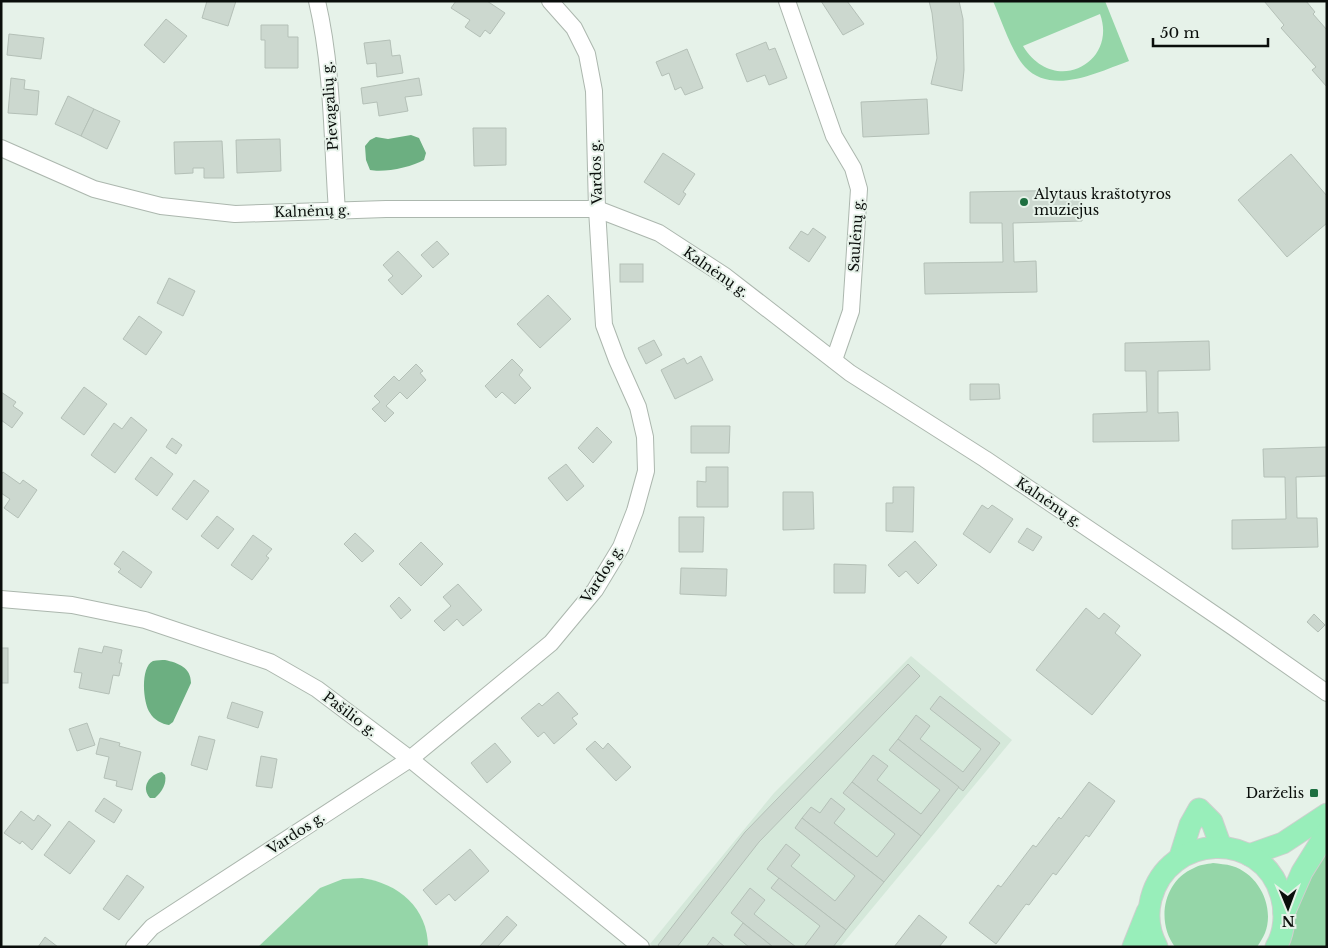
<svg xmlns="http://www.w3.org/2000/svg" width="1328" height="948" font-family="'Libre Baskerville',serif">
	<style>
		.built { fill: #d5e8da }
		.green { fill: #95d6a8; fill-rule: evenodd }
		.water { fill: #6caf81 }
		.building { fill: #ccd8cf; stroke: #b4c0b7 }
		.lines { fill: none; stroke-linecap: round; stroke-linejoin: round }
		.minor-casing { stroke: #acb7ae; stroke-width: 18 }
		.major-casing { stroke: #cecfce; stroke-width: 23 }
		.minor { stroke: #fff; stroke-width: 16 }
		.major { stroke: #98eeba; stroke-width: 21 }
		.poi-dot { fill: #1d6f40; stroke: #e6f2e9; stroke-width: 2 }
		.labels { text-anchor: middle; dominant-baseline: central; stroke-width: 4; stroke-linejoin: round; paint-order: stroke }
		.street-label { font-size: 14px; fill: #0a0e0b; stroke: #e6f2e9 }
		.poi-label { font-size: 14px; fill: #0a0e0b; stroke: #e6f2e9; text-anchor: start }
	</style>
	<rect width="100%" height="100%" fill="#e6f2e9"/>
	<polygon class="built" points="911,656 1012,740 840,947 654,947 650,944 774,793"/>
	<g class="green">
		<path d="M993,1h112l24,60c-31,11 -77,35 -104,6 -13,-14 -24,-48 -32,-66zM1100,14c18,49 -46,83 -77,32z"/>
		<polygon points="1327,846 1327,947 1282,947 1319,857"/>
		<path d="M1213,863c6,1 13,1 19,3 27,8 43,41 33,67 -2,5 -5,9 -8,14h-82c-19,-25 -12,-66 19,-79 5,-3 13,-4 19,-5z"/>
		<path d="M362,878c36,5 66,30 66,69h-170l62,-59 23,-9z"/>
	</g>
	<g class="water">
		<path d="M411,135l8,3 7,15 -2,7c-12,7 -40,13 -54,10l-4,-10 -1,-14 5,-6 6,-3 12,2z"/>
		<path d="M165,660c13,3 26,7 26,23l-18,39 -4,3c-7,-1 -15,-5 -19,-12 -7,-10 -10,-46 3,-52 4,-1 9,-1 12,-1z"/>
		<path d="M162,772l3,3c2,8 -3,17 -10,23h-5c-10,-11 0,-24 12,-26z"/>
	</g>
	<g class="building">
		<polygon points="207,1 236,1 228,26 202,18"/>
		<polygon points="456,1 487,1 505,13 490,34 485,30 480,37 465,27 470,20 451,8"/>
		<polygon points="821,1 847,1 864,24 843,35"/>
		<polygon points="929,1 959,1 963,19 964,70 962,91 931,84 937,58 932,13"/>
		<polygon points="1264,1 1306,1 1315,12 1313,14 1327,30 1327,87 1312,70 1316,67 1281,28 1284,25"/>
		<polygon points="166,19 187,36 164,63 144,45"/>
		<polygon points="261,25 288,25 288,37 298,37 298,68 265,68 265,40 261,40"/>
		<polygon points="9,34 44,38 41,59 7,55"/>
		<polygon points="390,40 392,56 400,55 403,73 377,77 376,63 367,64 364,43"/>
		<polygon points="766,42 769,50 775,48 787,78 769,85 765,75 747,82 736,54"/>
		<polygon points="687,49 703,88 685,95 681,87 675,90 669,73 662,76 656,62"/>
		<polygon points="11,78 25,80 24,89 39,91 37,115 8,113"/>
		<polygon points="419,78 422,95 405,97 408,111 379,116 377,102 363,104 361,88"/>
		<polygon points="68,96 94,109 81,136 55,124"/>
		<polygon points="927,99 929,134 863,137 861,102"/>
		<polygon points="94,109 120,121 107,149 81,136"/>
		<polygon points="473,128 506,128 506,165 474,166"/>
		<polygon points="280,139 281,171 237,173 236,140"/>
		<polygon points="222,141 224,178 204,178 204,168 193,168 193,173 175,174 174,142"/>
		<polygon points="663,153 695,174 683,192 686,194 679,205 644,182"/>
		<polygon points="1291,154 1327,196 1327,223 1287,257 1238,200"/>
		<polygon points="1082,190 1082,221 1013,223 1014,262 1036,261 1037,292 925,294 924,263 1003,262 1002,223 970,223 970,192"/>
		<polygon points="813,228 826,237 809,262 789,248 801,231 808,235"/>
		<polygon points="437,241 449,254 433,268 421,255"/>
		<polygon points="398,251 422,276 402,295 388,280 393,276 383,265"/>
		<rect x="620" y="264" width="23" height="18"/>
		<polygon points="169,278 195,291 183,316 157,303"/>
		<polygon points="548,295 571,319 540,348 517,324"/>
		<polygon points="139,316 162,332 146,355 123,339"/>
		<polygon points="654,340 662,355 646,364 638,348"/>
		<polygon points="1209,341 1210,370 1158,371 1158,413 1178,412 1179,441 1093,442 1093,414 1147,412 1146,371 1125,371 1125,343"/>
		<polygon points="701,356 713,380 675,399 661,370 684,358 687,364"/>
		<polygon points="512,359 523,370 519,375 531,388 515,404 502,392 496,398 485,386"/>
		<polygon points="416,364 423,371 420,373 426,380 407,399 400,392 386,406 394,413 385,422 372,409 380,402 374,396 394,376 399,381"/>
		<polygon points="970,384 999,384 1000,399 970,400"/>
		<polygon points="84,387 107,404 84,435 61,418"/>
		<polygon points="1,392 16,402 13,406 23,413 12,428 1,420"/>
		<polygon points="131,417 147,430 115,473 91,455 114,423 122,429"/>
		<polygon points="691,426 730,426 729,453 691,453"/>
		<polygon points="597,427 612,442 593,463 578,448"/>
		<polygon points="172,438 182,445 176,454 166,447"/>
		<polygon points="1327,447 1327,476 1296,477 1297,518 1317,518 1318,547 1232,549 1232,520 1286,519 1285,477 1264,477 1263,449"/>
		<polygon points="151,457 173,474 157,496 135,479"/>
		<polygon points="566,464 584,486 567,501 548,478"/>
		<polygon points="706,467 728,467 728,507 697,507 697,481 706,482"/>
		<polygon points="3,472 20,484 23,480 37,490 18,518 4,508 10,499 1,493 1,475"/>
		<polygon points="194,480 209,491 187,520 172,509"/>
		<polygon points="893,487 914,487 913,532 886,531 886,503 893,503"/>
		<polygon points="783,492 813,492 814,529 783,530"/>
		<polygon points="982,505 988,509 992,505 1013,519 990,553 963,534"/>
		<polygon points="217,516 234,529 218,549 201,536"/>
		<polygon points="679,517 704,517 703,552 679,552"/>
		<polygon points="1027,528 1042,537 1033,551 1018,542"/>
		<polygon points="355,533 374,551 362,562 344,544"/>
		<polygon points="253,535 272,549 266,556 269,558 252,580 231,565"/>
		<polygon points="915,541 937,565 918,584 906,571 899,577 888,565"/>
		<polygon points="421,542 443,564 421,586 399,564"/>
		<polygon points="123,551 152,572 141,588 118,572 121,569 114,564"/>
		<polygon points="834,564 866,565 865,593 834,593"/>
		<polygon points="681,568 727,569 726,596 680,594"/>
		<polygon points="458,584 482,610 463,626 457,619 444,631 434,621 451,606 443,597"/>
		<polygon points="399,597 411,610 401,619 390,606"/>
		<polygon points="1086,608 1099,619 1104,613 1120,626 1115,633 1141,655 1092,715 1036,670"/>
		<polygon points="1314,614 1325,625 1318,632 1307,622"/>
		<polygon points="104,646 122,650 119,663 122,663 119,676 113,675 109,694 79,688 82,673 74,672 79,648 102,653"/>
		<rect x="1" y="648" width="7" height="35"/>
		<polygon points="908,664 920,676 759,842 677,947 660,947 658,945 745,832"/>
		<polygon points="558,692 578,714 572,718 577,724 554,744 544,732 538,737 521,718 539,703 542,706"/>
		<polygon points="940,696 1000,743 963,791 898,739 916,715 930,726 920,739 963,772 981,749 930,709"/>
		<polygon points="232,702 263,712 258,728 227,718"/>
		<polygon points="87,723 95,745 77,751 69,729"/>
		<polygon points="199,736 215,740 207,770 191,765"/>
		<polygon points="100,738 120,743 119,746 141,752 132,790 116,786 117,781 104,778 109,757 96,754"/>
		<polygon points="898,739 959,787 921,836 852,782 873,755 888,766 877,780 921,814 940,790 889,750"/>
		<polygon points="595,741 603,749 608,743 631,767 616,781 586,749"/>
		<polygon points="495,743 511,762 487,783 471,763"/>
		<polygon points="261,756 277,759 272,788 256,786"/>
		<polygon points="852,782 921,836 884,882 802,818 811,807 820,813 831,798 845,809 834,823 877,857 895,834 843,793"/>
		<polygon points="1089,782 1115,801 1089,837 1086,835 1056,875 1053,873 1029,905 1026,904 996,944 969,923 998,885 1001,887 1033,845 1036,847 1059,817 1061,819"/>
		<polygon points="104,798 122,810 114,823 95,811"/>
		<polygon points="21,811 34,821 38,815 51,825 32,850 22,841 20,844 4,833"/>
		<polygon points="802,818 884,882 846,930 767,869 786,844 800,855 791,866 835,901 855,876 795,828"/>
		<polygon points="69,821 95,841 70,874 44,855"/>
		<polygon points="470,849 489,871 455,901 449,894 436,905 423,890"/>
		<polygon points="127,875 144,887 119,920 103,909"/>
		<polygon points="779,878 846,930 833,947 804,947 820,926 771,888"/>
		<polygon points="750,888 765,900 754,914 796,947 773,947 731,913"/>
		<polygon points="919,915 947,937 939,947 894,947"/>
		<polygon points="507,916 517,925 497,947 479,947"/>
		<polygon points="743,923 773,947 749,947 734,935"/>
		<polygon points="45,937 58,947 38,947"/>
		<polygon points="713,937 725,947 706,947"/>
	</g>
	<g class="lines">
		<defs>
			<g id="minor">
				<path d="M317,1c16,68 15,141 20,210"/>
				<polyline points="787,1 834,136 853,168 859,189 851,311 834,360"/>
				<polyline points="1,148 94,189 161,206 235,214 386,209 597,209 659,233 725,276 850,373 985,459 1148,569 1233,627 1327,693"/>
				<polyline points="1,599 72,605 145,620 270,662 317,689 410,759 641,947"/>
				<polyline points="134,947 152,927 410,759 551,643 595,590 621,547 635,511 646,471 645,437 638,407 617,360 604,325 597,209 594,91 587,54 574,28 550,1"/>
			</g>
			<g id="major">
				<polyline points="1249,855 1283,843 1327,814"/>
				<polyline points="1180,857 1190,825 1199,809 1212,822 1221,847"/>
				<polyline points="1284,913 1302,872 1327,832"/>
				<polyline points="1133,947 1147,912"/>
				<path d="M1157,947c-8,-15 -10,-32 -6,-48 17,-66 111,-70 130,-4 5,17 4,37 -5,52"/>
			</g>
		</defs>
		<use href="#minor" class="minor-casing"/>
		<use href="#major" class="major-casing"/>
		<use href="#minor" class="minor"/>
		<use href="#major" class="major"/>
	</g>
	<g class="poi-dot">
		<circle cx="1024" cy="202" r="5"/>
		<rect x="1309" y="788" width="10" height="10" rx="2.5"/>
	</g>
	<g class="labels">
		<g class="street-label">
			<text transform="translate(330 106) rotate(-94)">Pievagalių g.</text>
			<text transform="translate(596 172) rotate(-92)">Vardos g.</text>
			<text transform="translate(312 211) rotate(-2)">Kalnėnų g.</text>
			<text transform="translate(856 235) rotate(-86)">Saulėnų g.</text>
			<text transform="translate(716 272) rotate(35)">Kalnėnų g.</text>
			<text transform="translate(1049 502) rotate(34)">Kalnėnų g.</text>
			<text transform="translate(602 574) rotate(-57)">Vardos g.</text>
			<text transform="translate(350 714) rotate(37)">Pašilio g.</text>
			<text transform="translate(296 833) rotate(-33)">Vardos g.</text>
		</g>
		<g class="poi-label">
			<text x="1034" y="194">Alytaus kraštotyros<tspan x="1034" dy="16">muziejus</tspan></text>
			<text x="1304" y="793" text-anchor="end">Darželis</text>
		</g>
	</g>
	<rect width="1328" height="948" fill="none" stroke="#0a0e0b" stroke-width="5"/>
	<g transform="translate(1288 908) rotate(179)" stroke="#e6f2e9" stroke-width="4" paint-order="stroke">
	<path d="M0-4L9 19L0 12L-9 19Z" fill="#0a0e0b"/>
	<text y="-8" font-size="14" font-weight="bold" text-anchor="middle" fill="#0a0e0b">N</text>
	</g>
	<path d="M1153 38v8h115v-8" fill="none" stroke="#0a0e0b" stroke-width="2.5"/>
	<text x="1160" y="38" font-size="15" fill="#0a0e0b" stroke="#e6f2e9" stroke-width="4" paint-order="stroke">50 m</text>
</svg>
